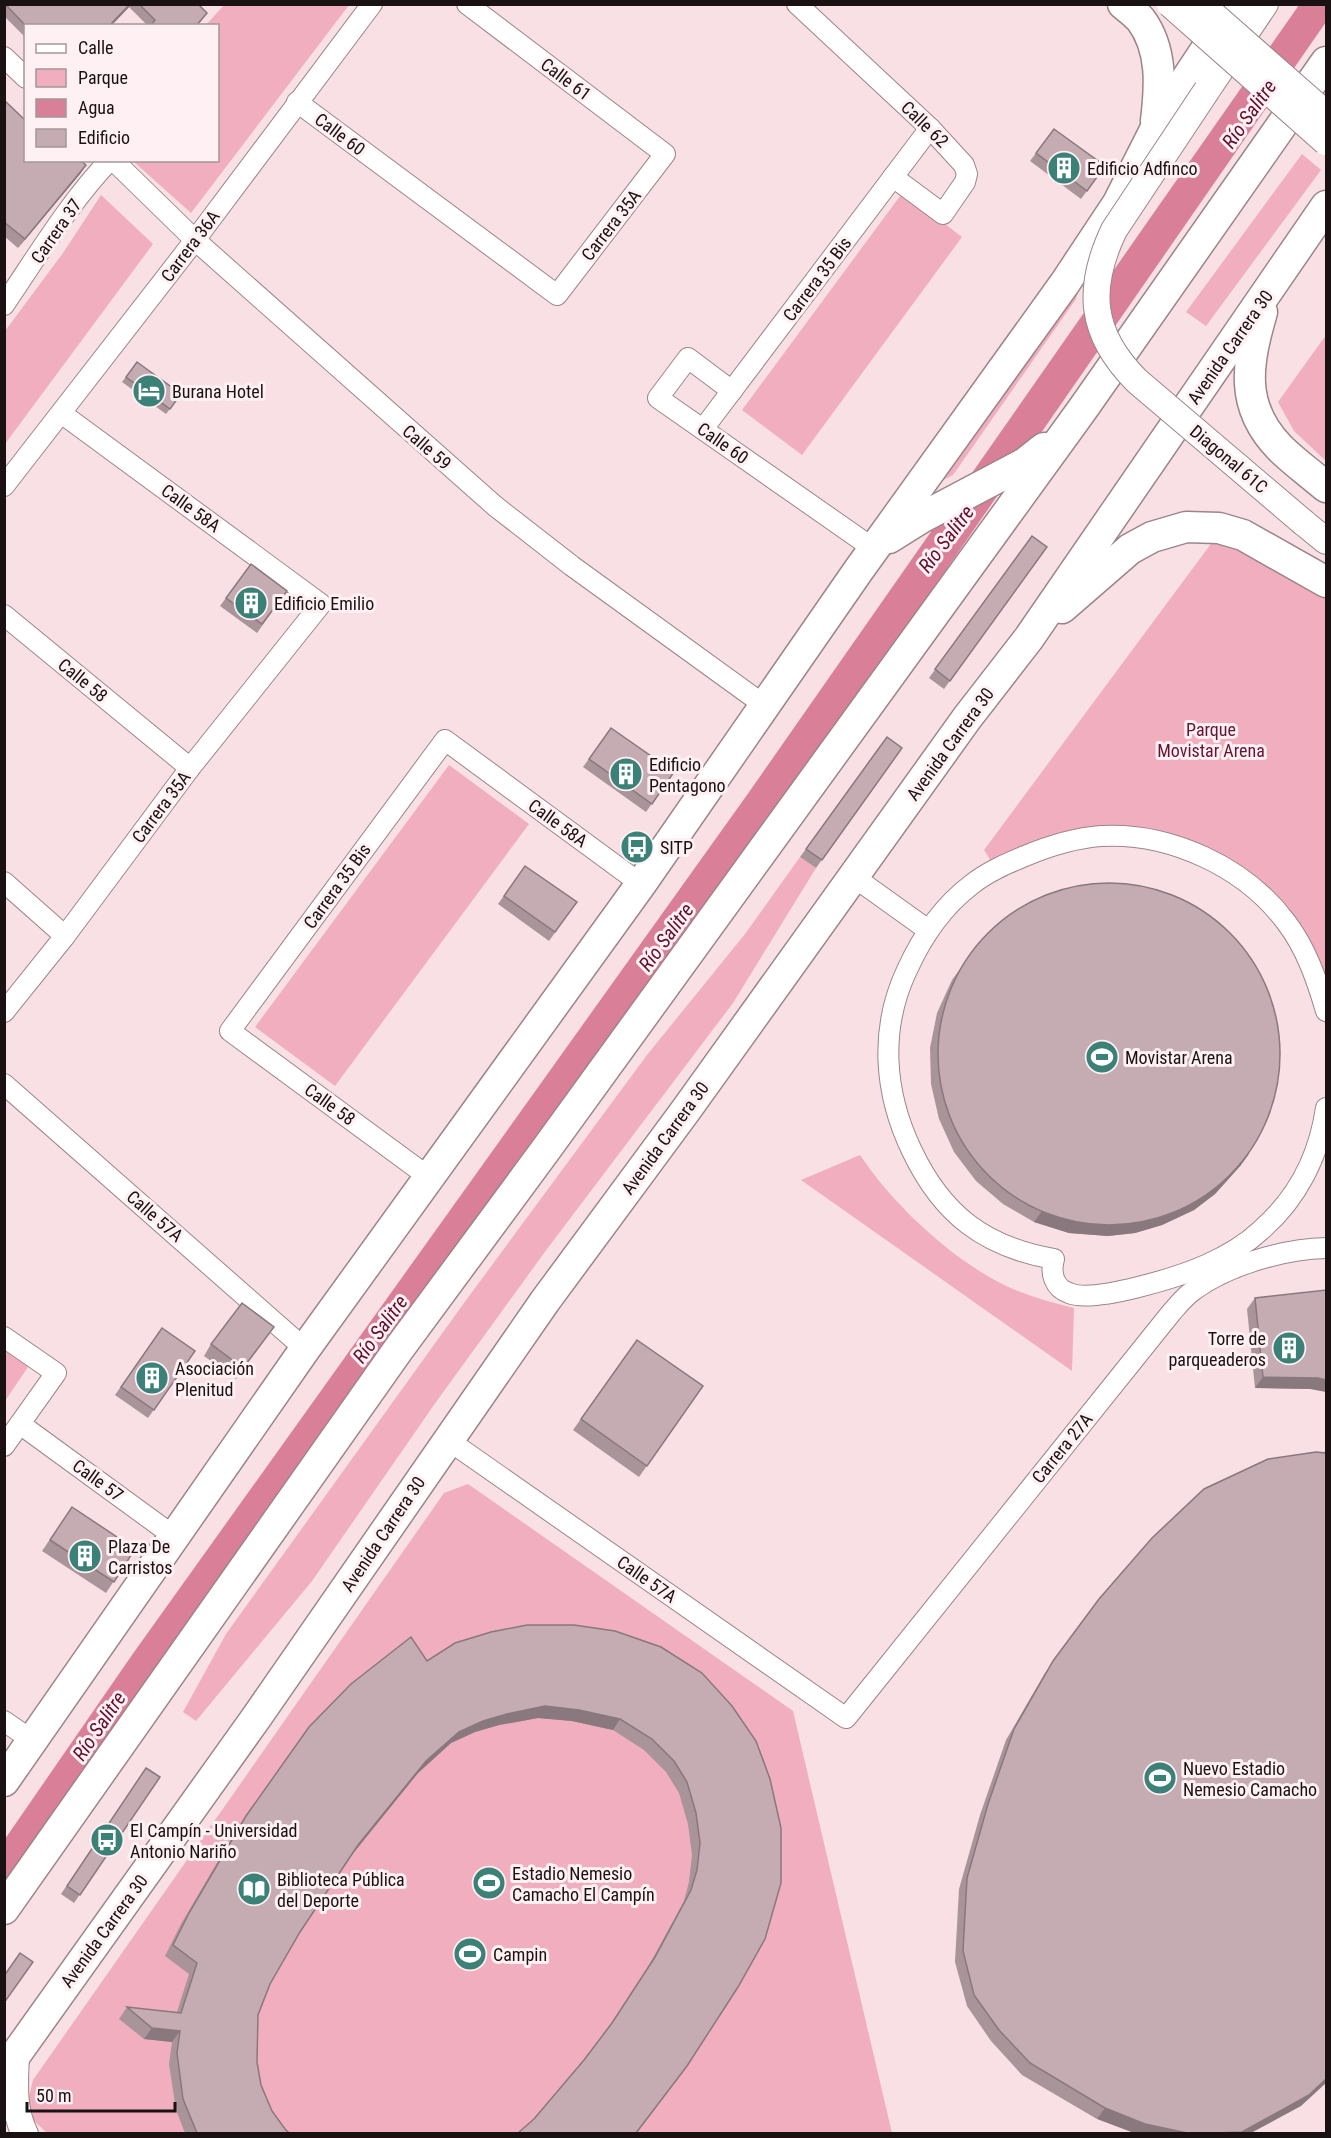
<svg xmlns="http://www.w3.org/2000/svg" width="1331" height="2138" font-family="'Roboto Condensed',sans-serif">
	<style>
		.green { fill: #f1aebe }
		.water { fill: #d97f97 }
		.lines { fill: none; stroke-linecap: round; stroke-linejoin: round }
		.minor-casing { stroke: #9c858a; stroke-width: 22 }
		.major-casing { stroke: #9c858a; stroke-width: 28 }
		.highway-casing { stroke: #9c858a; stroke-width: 33 }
		.minor { stroke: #fff; stroke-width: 20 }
		.major { stroke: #fff; stroke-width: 26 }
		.highway { stroke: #fff; stroke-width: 30 }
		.major-bridge-casing { stroke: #9c858a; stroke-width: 28; stroke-linecap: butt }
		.major-bridge { stroke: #fff; stroke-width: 26 }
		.wall { fill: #a99499 }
		.shaded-wall { fill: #89787d }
		.building { fill: #c4acb2; stroke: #89787d; stroke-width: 1.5 }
		.labels { text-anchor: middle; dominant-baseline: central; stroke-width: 6; stroke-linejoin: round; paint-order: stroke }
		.street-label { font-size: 18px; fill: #1a1113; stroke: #fff0f3 }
		.poi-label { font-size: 18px; fill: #1a1113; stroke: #fff0f3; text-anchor: start }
		.park-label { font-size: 18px; fill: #651533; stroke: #fff0f3 }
		.water-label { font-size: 20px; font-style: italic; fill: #60102f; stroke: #fff0f3 }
	</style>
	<rect width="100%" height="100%" fill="#f8e0e5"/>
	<g class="green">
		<polygon points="224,5 349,5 191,213 133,161 218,160 218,26 206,25"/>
		<polygon points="1302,154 1321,170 1206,326 1186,312"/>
		<polygon points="903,192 962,237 802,455 742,410"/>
		<polygon points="101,195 153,244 5,444 5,331 63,253"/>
		<polygon points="1081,277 1076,299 953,475 928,488"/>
		<polygon points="1326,335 1326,461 1294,431 1278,402"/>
		<polygon points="1216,537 1326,596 1326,1036 1324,1016 1299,948 1247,887 1160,845 1073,843 999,874 984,850"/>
		<polygon points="449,765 529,824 335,1086 255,1027"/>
		<polygon points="800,857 816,868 733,1003 547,1249 436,1402 312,1581 196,1721 183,1712 226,1634 464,1303 647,1055 745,934"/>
		<path d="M860,1155c34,51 96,109 153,134 20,8 40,14 61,19l-2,63 -271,-191z"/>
		<polygon points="5,1347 30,1364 5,1401"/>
		<polygon points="468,1484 793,1711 892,2133 48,2134 25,2112 33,2080 444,1493"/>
	</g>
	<polygon class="water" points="1299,5 1326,5 1326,22 769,825 5,1902 5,1839 132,1655 747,795"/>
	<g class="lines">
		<defs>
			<g id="minor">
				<polyline points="797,4 930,128 964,165 967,174 965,182 943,214 893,177"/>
				<polyline points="4,57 26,78"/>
				<polyline points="297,102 557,295 665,154 467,4"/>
				<polyline points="113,160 195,240 495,506 572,566 764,705"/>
				<path d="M4,305c32,-47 67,-105 106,-145"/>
				<polyline points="732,391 688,358 658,398 874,549"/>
				<polyline points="703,429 930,128"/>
				<polyline points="4,486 195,240 372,4"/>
				<polyline points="4,615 190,768"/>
				<polyline points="854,877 928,930"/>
				<polyline points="4,882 65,936"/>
				<path d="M1326,1011c-9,-31 -20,-63 -40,-89 -41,-55 -116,-90 -185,-86 -26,2 -52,10 -76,20 -19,8 -38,16 -54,29 -29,22 -49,52 -64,85 -28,59 -23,123 5,181 30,63 72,96 142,108 -4,14 0,29 15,34 25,11 112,-17 137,-28 20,-9 39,-20 54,-34 37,-32 59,-75 66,-123"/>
				<polyline points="4,1012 65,936 190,768 321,604 61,413"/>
				<polyline points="4,1084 305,1349"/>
				<polyline points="430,1178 230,1031 445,740 641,884"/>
				<polyline points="4,1337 56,1373 4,1446"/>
				<polyline points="20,1424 175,1537"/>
				<path d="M448,1440l398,278 325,-405c7,-8 14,-17 23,-23 34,-25 90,-41 132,-42"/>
				<polyline points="4,1721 33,1741"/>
			</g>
			<g id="major">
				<polyline points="1207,90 1265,4"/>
				<polyline points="1304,523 1326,541"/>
				<path d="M16,2054c-1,27 -4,54 9,80"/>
			</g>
			<g id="highway">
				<path d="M1123,4c6,5 13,10 18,16 22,30 19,67 15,101"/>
				<path d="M1262,312c-15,52 -23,94 18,136 14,14 31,26 46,39"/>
				<polyline points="889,538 921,518 1025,463 1044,448"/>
				<polyline points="1062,608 1130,549 1152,537 1186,527 1219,528 1243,535 1326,582"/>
				<polyline points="4,1781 305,1349 641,884 858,571 1065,283 1118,203 1162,116 1236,4"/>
				<polyline points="4,1909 398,1350 547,1148 1082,410 1326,62"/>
				<polyline points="4,2071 256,1718 545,1301 686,1110 967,718 1029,638 1326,206"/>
			</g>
		</defs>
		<use href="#minor" class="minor-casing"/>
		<use href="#major" class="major-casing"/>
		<use href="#highway" class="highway-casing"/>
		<use href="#minor" class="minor"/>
		<use href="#major" class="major"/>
		<use href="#highway" class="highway"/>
		<defs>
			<g id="major-bridge">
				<polyline points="1170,4 1326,142"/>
				<polyline points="1201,4 1326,114"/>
				<path d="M1207,90l-93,140c-28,59 -24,104 23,151l167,142"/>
			</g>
		</defs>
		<use href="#major-bridge" class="major-bridge-casing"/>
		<use href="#major-bridge" class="major-bridge"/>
	</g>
	<g class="wall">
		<polygon points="4,4 198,4 207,13 197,26 148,26 129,7 111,26 26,26 26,38 4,16"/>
		<polygon points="4,100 26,160 86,165 80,174 18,248 4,236"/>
		<polygon points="1054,129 1105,166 1081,199 1030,161"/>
		<polygon points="137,362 181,394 166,414 122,382"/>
		<polygon points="1032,536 1047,547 944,689 929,678"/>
		<polygon points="251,564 287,591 257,633 220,606"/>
		<polygon points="611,728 674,772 646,812 583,767"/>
		<polygon points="887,737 902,748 816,868 800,857"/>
		<polygon points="525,866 577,902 549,941 498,904"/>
		<polygon points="960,969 1241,1165 1215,1194 1194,1210 1162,1225 1135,1233 1108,1236 1069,1233 1034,1222 1003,1204 976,1181 954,1152 939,1119 931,1084 930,1048 937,1013 952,980"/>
		<polygon points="1255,1298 1310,1389 1255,1388 1247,1309"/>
		<polygon points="162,1328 195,1351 148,1418 115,1395"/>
		<polygon points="266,1338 236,1379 204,1356 211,1344"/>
		<polygon points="637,1340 703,1386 639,1477 573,1430"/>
		<polygon points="72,1507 135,1549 106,1593 42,1551"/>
		<polygon points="1099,1599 1301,2106 1097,2119 1022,2075 991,2041 967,2006 955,1962 959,1889 980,1815 1006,1740 1045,1673"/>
		<polygon points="427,1661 732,1706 679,2077 637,2133 518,2133 534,2119 584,2060 609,2028 647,1969 684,1901 689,1882 692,1855 688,1824 679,1793 666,1772 644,1750 613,1730 572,1721 538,1718 499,1725 475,1732 451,1743 418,1773 352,1855 300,1932 270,1984 258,2015 257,2062 261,2085 272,2111 285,2129 289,2133 185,2133 176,2110 169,2064 172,2042 144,2039 119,2019 127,2007 177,2012 189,1974 165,1956 181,1924 238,1827 309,1727"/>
		<polygon points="146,1768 160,1777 74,1903 61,1894"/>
	</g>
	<g class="shaded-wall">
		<polygon points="130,4 131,4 129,7 111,26 109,26"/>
		<polygon points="86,165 80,174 18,248 25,239"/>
		<polygon points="1249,1154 1241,1165 1215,1194 1194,1210 1162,1225 1135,1233 1108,1236 1069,1233 1034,1222 1042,1211"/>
		<polygon points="1263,1377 1318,1378 1326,1380 1326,1392 1310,1389 1255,1388"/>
		<polygon points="545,1706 579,1710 620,1719 613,1730 572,1721 538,1718 499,1725 475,1732 451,1743 418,1773 350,1857 358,1845 426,1761 459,1732 483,1721 507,1714"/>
		<polygon points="152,2028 180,2031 172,2042 144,2039"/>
		<polygon points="1326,2079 1326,2083 1301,2106 1251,2133 1216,2133"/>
		<polygon points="1105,2108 1187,2133 1134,2133 1097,2119"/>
	</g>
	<g class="building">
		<polygon points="5,4 130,4 109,26 26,26"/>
		<polygon points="139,4 198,4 207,13 196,26 150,26 155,20"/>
		<polygon points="4,100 26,121 26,160 80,160 86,165 25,239 4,222"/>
		<polygon points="1054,129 1105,166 1087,191 1036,153"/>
		<polygon points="137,362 181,394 170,409 126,377"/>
		<polygon points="1032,536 1047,547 950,681 935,669"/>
		<polygon points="251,564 287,591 262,624 226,598"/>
		<polygon points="611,728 674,772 652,804 589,759"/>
		<polygon points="887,737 902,748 822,860 806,849"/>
		<polygon points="525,866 577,902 555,932 504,896"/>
		<circle cx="1109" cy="1054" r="171"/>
		<polygon points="1326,1290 1326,1380 1318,1378 1263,1377 1255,1298"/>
		<polygon points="242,1303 274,1327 243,1368 211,1344"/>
		<polygon points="162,1328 195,1351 154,1410 121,1387"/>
		<polygon points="637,1340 703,1386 647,1466 581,1419"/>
		<polygon points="1316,1452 1326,1453 1326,2079 1309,2095 1242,2132 1216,2133 1187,2133 1145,2124 1105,2108 1030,2063 999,2030 974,1995 963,1951 967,1878 988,1804 1014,1729 1053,1661 1099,1599 1152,1538 1204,1489 1268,1459"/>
		<polygon points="72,1507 135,1549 114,1582 50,1540"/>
		<polygon points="527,1625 574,1625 615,1631 661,1647 702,1673 732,1706 756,1741 770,1779 781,1828 781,1883 765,1939 738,1987 687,2066 636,2133 518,2133 534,2119 584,2060 612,2023 655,1957 691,1890 697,1870 700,1843 696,1813 687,1782 674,1761 652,1739 620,1719 579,1710 545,1706 507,1714 483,1721 459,1732 426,1761 358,1845 300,1932 270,1984 258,2015 257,2062 261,2085 272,2111 285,2129 289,2133 197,2133 183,2099 177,2053 180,2031 152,2028 127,2007 181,2013 197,1963 173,1945 189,1913 246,1816 309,1727 351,1684 411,1637 427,1661 455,1643 491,1632"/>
		<polygon points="146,1768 160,1777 80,1895 67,1886"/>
		<polygon points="20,1953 33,1962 4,2003 4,1976"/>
	</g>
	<defs>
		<symbol id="building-disc" viewBox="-11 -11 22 22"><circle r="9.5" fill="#3b8177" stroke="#fff0f3"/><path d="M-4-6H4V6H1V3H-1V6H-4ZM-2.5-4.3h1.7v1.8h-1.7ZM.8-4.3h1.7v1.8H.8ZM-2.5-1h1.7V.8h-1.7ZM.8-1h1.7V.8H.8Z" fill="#fff"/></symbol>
		<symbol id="hotel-disc" viewBox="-11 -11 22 22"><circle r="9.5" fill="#3b8177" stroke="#fff0f3"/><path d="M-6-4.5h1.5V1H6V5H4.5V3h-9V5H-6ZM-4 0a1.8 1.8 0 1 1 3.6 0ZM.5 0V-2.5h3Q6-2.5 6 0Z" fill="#fff"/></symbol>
		<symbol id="bus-disc" viewBox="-11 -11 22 22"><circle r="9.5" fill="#3b8177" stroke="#fff0f3"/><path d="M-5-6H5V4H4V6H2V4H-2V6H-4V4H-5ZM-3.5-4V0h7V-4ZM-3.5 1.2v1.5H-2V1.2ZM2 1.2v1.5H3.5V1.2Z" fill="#fff"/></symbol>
		<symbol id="stadium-disc" viewBox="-11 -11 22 22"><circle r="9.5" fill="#3b8177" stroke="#fff0f3"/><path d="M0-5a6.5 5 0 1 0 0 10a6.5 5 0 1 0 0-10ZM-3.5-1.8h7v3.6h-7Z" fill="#fff"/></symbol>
		<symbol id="library-disc" viewBox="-11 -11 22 22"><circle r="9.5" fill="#3b8177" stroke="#fff0f3"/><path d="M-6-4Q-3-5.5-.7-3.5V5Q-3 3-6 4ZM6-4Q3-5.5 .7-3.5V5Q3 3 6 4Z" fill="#fff"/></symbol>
	</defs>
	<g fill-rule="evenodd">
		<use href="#building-disc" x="1045" y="149" width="38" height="38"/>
		<use href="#hotel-disc" x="130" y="372" width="38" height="38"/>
		<use href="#building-disc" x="232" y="584" width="38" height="38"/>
		<use href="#building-disc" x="607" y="755" width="38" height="38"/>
		<use href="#bus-disc" x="618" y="828" width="38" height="38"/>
		<use href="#stadium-disc" x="1083" y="1038" width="38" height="38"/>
		<use href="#building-disc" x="1270" y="1329" width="38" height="38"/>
		<use href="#building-disc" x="133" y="1359" width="38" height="38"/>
		<use href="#building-disc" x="66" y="1537" width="38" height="38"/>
		<use href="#stadium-disc" x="1141" y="1759" width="38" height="38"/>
		<use href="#bus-disc" x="88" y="1821" width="38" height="38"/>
		<use href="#stadium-disc" x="470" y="1864" width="38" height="38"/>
		<use href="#library-disc" x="235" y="1870" width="38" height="38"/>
		<use href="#stadium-disc" x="451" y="1935" width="38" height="38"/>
	</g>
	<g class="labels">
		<g class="street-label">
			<text transform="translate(566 79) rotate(37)">Calle 61</text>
			<text transform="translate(925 124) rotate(44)">Calle 62</text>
			<text transform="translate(340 134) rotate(37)">Calle 60</text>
			<text transform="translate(611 225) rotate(-52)">Carrera 35A</text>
			<text transform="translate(56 231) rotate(-55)">Carrera 37</text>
			<text transform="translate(190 246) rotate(-53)">Carrera 36A</text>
			<text transform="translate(817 279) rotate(-53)">Carrera 35 Bis</text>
			<text transform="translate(1230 347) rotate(-55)">Avenida Carrera 30</text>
			<text transform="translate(723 443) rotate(35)">Calle 60</text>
			<text transform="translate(427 447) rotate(41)">Calle 59</text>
			<text transform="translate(1229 459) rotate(40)">Diagonal 61C</text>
			<text transform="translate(191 508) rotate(36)">Calle 58A</text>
			<text transform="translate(83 680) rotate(39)">Calle 58</text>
			<text transform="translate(950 744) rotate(-54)">Avenida Carrera 30</text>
			<text transform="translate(161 807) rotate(-53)">Carrera 35A</text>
			<text transform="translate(558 823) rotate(36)">Calle 58A</text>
			<text transform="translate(337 886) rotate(-54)">Carrera 35 Bis</text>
			<text transform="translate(330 1104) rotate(36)">Calle 58</text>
			<text transform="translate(665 1138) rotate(-54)">Avenida Carrera 30</text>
			<text transform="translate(155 1216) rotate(41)">Calle 57A</text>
			<text transform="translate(1062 1448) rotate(-51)">Carrera 27A</text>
			<text transform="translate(98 1480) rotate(36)">Calle 57</text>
			<text transform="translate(383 1534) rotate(-56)">Avenida Carrera 30</text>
			<text transform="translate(647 1579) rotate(35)">Calle 57A</text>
			<text transform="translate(104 1931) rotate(-54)">Avenida Carrera 30</text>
		</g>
		<g class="poi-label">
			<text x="1087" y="168">Edificio Adfinco</text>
			<text x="172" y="391">Burana Hotel</text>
			<text x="274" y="603">Edificio Emilio</text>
			<text x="649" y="764">Edificio<tspan x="649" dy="21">Pentagono</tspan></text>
			<text x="660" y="847">SITP</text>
			<text x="1125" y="1057">Movistar Arena</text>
			<text x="1266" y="1338" text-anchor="end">Torre de<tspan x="1266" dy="21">parqueaderos</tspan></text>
			<text x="175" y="1368">Asociación<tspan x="175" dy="21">Plenitud</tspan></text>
			<text x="108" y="1546">Plaza De<tspan x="108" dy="21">Carristos</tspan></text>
			<text x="1183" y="1768">Nuevo Estadio<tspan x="1183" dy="21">Nemesio Camacho</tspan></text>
			<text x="130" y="1830">El Campín - Universidad<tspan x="130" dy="21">Antonio Nariño</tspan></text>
			<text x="512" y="1873">Estadio Nemesio<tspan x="512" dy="21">Camacho El Campín</tspan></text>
			<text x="277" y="1879">Biblioteca Pública<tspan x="277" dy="21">del Deporte</tspan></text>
			<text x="493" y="1954">Campin</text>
		</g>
		<g class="park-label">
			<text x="1211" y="729">Parque<tspan x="1211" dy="21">Movistar Arena</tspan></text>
		</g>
		<g class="water-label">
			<text transform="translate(1249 114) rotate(-55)">Río Salitre</text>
			<text transform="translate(946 539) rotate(-53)">Río Salitre</text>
			<text transform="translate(666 937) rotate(-54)">Río Salitre</text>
			<text transform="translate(380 1329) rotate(-54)">Río Salitre</text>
			<text transform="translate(99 1726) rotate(-56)">Río Salitre</text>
		</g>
	</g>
	<rect width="1331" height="2138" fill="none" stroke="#1a1113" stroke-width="12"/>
	<rect x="24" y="24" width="195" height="138" fill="#fff0f3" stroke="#a39799" stroke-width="1.5"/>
	<rect x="36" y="44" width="30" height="9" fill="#ffffff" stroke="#a39799" stroke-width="1.5"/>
	<text x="78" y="54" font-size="18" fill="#1a1113">Calle</text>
	<rect x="36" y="69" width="30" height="18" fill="#f1aebe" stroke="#a39799" stroke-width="1.5"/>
	<text x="78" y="84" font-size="18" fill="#1a1113">Parque</text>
	<rect x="36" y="99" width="30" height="18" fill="#d97f97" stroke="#a39799" stroke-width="1.5"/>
	<text x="78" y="114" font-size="18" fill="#1a1113">Agua</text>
	<rect x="36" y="129" width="30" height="18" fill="#c4acb2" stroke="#a39799" stroke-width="1.5"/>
	<text x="78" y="144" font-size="18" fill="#1a1113">Edificio</text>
	<path d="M27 2102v9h148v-9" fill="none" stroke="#1a1113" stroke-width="3"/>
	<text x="36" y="2102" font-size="18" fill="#1a1113" stroke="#fff0f3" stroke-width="4.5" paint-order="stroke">50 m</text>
</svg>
